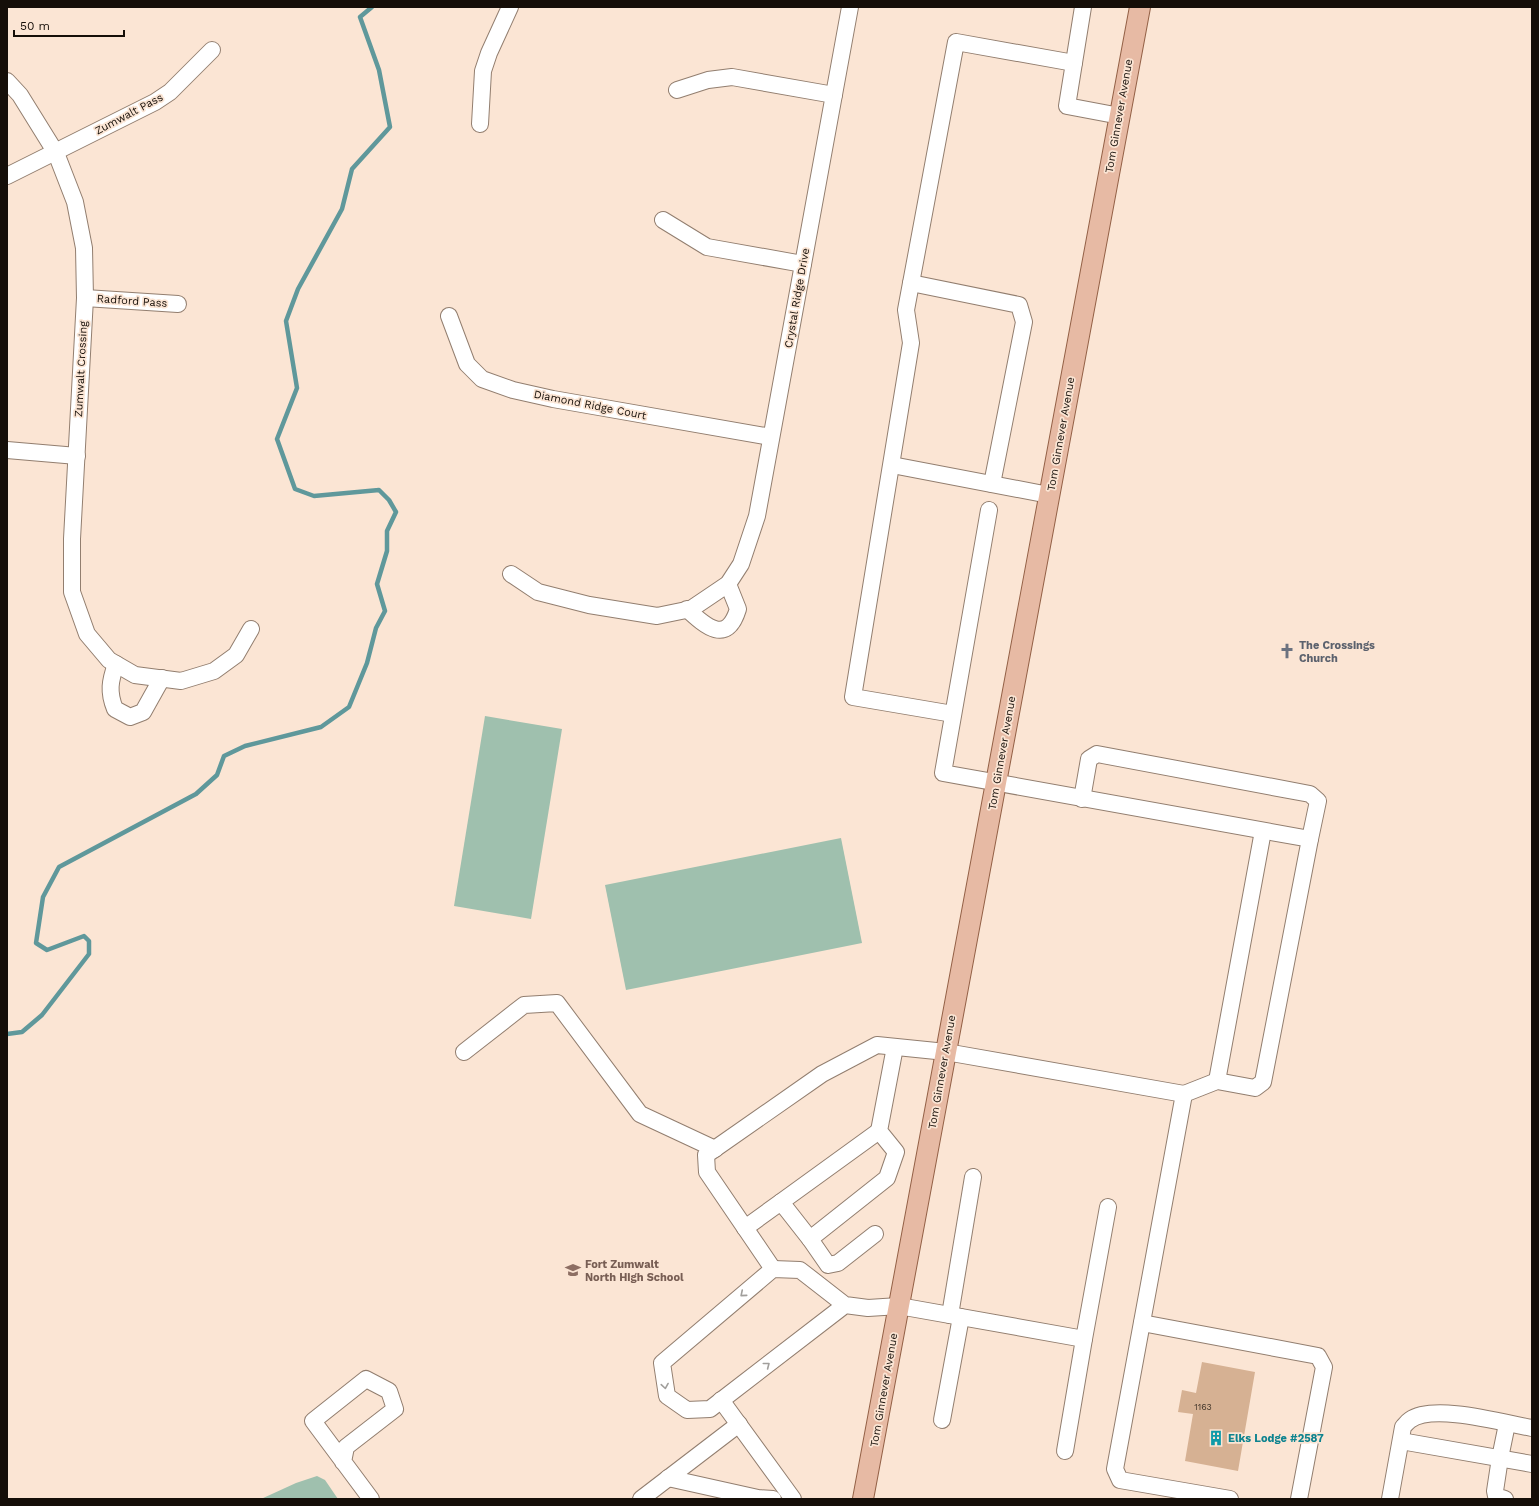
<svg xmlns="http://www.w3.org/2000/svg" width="1539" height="1506" font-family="'Work Sans',sans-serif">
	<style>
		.green { fill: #9fc0ae }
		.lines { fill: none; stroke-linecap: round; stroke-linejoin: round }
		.stream { stroke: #5f989b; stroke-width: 4.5 }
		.building { fill: #d6b193 }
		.minor-casing { stroke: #927e6f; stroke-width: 18 }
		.major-casing { stroke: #936046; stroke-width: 22 }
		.minor { stroke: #fff; stroke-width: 16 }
		.major { stroke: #e7baa4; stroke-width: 20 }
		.oneway { stroke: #a19f9c }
		.labels { text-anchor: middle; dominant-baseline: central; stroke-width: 3.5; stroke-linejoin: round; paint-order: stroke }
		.number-label { font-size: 9px; fill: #45372b }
		.street-label { font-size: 11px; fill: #150e08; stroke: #fbe5d4 }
		.worship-label { font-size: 11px; font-weight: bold; fill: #5b616d; stroke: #fbe5d4; text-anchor: start }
		.education-label { font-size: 11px; font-weight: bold; fill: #785e54; stroke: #fbe5d4; text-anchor: start }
		.culture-label { font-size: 11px; font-weight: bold; fill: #0d838f; stroke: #fbe5d4; text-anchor: start }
	</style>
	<rect width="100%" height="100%" fill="#fbe5d4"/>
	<g class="green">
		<polygon points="485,716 562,729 531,919 454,906"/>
		<polygon points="841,838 862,943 626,990 605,885"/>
		<polygon points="317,1476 325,1480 338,1499 261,1499 296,1483"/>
	</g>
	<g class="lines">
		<polyline class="stream" points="7,1034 22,1032 42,1015 89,954 89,941 84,936 47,950 36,943 43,897 59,867 196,794 217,775 224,756 245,746 321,727 349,707 367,663 376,628 385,611 377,584 387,551 387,531 396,512 389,500 379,490 314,496 295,489 277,439 297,388 286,321 298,289 342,209 352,169 390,127 379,70 360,17 372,7"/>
	</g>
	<polygon class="building" points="1202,1362 1255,1372 1238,1471 1185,1461 1193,1414 1178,1412 1182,1390 1196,1393"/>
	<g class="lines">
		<defs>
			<g id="minor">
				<polyline points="1083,7 1067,106 1120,116"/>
				<polyline points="7,81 20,95 56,153 75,202 84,248 85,298 72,539 72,592 87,634 109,660 135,675 181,681 214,671 236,655 251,629"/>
				<polyline points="677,90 708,80 732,77 834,95"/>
				<polyline points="480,124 483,71 489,53 510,7"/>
				<polyline points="7,176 155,102 170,92 212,50"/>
				<polyline points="663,220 707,247 803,264"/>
				<polyline points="911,283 1019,305 1024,322 992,484"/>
				<polyline points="85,298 178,304"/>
				<polyline points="449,316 467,364 482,379 513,390 553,399 771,437"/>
				<polyline points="7,450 77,456"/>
				<polyline points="892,465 1049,495"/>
				<polyline points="989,510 943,773 1310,839 1263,1082 1255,1088 1217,1081 1184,1094 1115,1469 1120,1480 1230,1499"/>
				<polyline points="511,574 538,592 589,605 657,616 691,609 728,584 741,564 757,516 850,7"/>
				<path d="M687,609c19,18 40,36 51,0l-10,-25"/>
				<path d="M116,664c-6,17 -8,28 -1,45l15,8 13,-5 19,-34"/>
				<polyline points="953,714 853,697 911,343 906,310 956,42 1074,63"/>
				<polyline points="1082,799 1089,759 1097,754 1310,794 1318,801 1310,839"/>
				<polyline points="464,1052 524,1005 557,1003 640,1114 715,1149"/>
				<polyline points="1217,1081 1263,831"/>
				<polyline points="781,1202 879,1131"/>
				<polyline points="745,1228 781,1202 810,1239"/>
				<polyline points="875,1234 838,1263 828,1265 810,1239 887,1178 896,1152 879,1131 895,1047"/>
				<polyline points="773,1269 707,1172 706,1155 822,1074 877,1045 946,1052 1184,1094"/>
				<polyline points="845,1305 710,1409 687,1410 667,1396 662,1363 773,1269 800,1270 845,1305 868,1308 899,1306 1084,1339 1108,1207"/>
				<polyline points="950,1315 973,1177"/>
				<polyline points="1142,1323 1318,1356 1324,1367 1299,1499"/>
				<polyline points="721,1400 793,1499"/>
				<polyline points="942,1420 961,1317"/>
				<polyline points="1401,1441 1532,1464"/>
				<polyline points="1065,1451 1084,1339"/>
				<polyline points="343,1462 346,1447 395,1409 389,1391 366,1379 313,1421 371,1499"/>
				<polyline points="668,1478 758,1498 773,1499"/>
				<polyline points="641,1499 739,1424"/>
				<path d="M1390,1499l13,-72c2,-2 4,-5 7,-7 23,-17 94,3 122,8"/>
				<polyline points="1505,1499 1496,1496 1495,1491 1500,1458 1507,1424"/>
			</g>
			<polyline id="major" points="863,1499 1140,7"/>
		</defs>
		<use href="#minor" class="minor-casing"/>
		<use href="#major" class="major-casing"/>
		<use href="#minor" class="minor"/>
		<use href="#major" class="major"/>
	</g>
	<defs><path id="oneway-chevron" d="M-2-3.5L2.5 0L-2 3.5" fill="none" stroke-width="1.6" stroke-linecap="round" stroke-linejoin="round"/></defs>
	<g class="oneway">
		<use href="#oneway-chevron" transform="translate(743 1294) rotate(140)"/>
		<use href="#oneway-chevron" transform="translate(767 1365) rotate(-38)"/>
		<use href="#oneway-chevron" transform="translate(665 1386) rotate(81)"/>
	</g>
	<defs>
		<symbol id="church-bare" viewBox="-9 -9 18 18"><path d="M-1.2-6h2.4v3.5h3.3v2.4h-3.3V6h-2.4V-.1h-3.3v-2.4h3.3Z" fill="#6b7280" stroke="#fbe5d4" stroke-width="2.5" paint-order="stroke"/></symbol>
		<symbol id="school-bare" viewBox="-9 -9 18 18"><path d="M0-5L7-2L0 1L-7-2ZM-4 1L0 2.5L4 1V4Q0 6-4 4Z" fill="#8d6e63" stroke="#fbe5d4" stroke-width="2.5" paint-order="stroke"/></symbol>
		<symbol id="building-bare" viewBox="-9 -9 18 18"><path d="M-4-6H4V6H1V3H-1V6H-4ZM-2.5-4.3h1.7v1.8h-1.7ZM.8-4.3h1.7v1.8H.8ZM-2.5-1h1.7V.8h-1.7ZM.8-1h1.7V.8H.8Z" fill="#0f9aa8" stroke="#fbe5d4" stroke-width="2.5" paint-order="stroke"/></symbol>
	</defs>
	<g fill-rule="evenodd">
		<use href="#church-bare" x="1276" y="640" width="22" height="22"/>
		<use href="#school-bare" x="562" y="1259" width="22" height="22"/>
		<use href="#building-bare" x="1205" y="1427" width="22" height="22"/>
	</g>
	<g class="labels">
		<g class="number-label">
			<text x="1203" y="1407">1163</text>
		</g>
		<g class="street-label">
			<text transform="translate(129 114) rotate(-28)">Zumwalt Pass</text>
			<text transform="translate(1119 116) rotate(-80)">Tom Ginnever Avenue</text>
			<text transform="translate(797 298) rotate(-80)">Crystal Ridge Drive</text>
			<text transform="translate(132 301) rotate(4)">Radford Pass</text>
			<text transform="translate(81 369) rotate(-87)">Zumwalt Crossing</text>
			<text transform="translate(590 405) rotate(11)">Diamond Ridge Court</text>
			<text transform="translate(1061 434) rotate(-80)">Tom Ginnever Avenue</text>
			<text transform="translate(1002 753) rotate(-80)">Tom Ginnever Avenue</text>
			<text transform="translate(942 1072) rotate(-80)">Tom Ginnever Avenue</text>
			<text transform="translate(884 1390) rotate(-80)">Tom Ginnever Avenue</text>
		</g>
		<g class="worship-label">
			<text x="1299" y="645">The Crossings<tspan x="1299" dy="13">Church</tspan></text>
		</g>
		<g class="education-label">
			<text x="585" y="1264">Fort Zumwalt<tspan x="585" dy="13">North High School</tspan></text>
		</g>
		<g class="culture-label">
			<text x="1228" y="1438">Elks Lodge #2587</text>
		</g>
	</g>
	<rect width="1539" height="1506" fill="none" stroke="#150e08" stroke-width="16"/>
	<path d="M14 30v6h110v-6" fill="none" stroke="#150e08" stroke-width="2"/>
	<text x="20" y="30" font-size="12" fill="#150e08" stroke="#fbe5d4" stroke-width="3" paint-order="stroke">50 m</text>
</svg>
